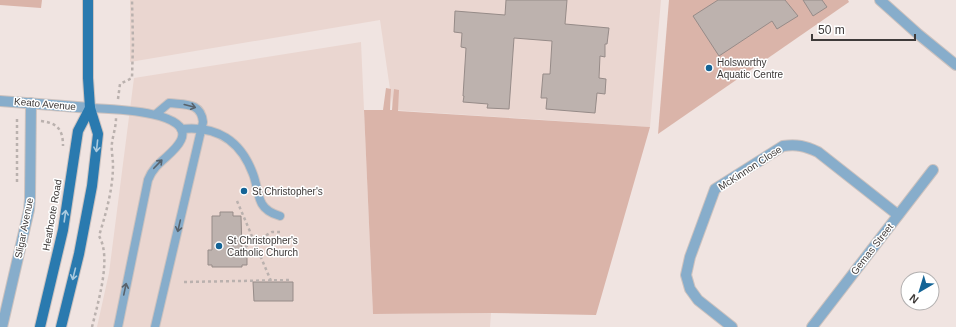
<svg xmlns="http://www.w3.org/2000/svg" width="956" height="327" font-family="Arial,sans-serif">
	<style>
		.built { fill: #ead6d0 }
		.green { fill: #dab4a9 }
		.building { fill: #bdb2ae; stroke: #968b88 }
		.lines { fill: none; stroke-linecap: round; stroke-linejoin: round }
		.lane-casing { stroke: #ccc2bf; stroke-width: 10 }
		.street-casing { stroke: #ccc2bf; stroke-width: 12 }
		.primary-casing { stroke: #ccc2bf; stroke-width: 12 }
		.path { stroke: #bab1ae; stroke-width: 2.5; stroke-dasharray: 3 3; stroke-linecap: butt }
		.lane { stroke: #87adcb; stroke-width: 8 }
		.street { stroke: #87adcb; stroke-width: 10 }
		.primary { stroke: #2a7aaf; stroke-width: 10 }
		.oneway { stroke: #58626c }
		.oneway2 { stroke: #aacadf }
		.poi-dot { fill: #146496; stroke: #fff; stroke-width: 1.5 }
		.labels { text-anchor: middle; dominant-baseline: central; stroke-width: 3; stroke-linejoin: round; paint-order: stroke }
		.poi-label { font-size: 10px; fill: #3e3a39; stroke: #fff; text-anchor: start }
		.street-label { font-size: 10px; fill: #3e3a39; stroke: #fff }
	</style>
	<rect width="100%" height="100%" fill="#f0e4e1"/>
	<g class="built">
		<polygon points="130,0 661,0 650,127 393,110 380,20 130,62"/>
		<polygon points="361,42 373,314 491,313 490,327 97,327 109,273 134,78"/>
	</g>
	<g class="green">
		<polygon points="0,0 42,0 41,8 0,5"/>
		<polygon points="669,0 848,0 849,2 658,134"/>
		<polygon points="386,88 391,89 390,110 392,110 394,89 399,90 398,111 650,127 596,315 491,313 373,314 364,110 383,110"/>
	</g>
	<g class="building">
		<polygon points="506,0 567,0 565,24 609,28 607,44 605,44 605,57 600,56 599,78 606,79 605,94 597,93 595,113 546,109 547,98 541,98 543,74 550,74 552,41 514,38 509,109 487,108 488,104 463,102 464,96 463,96 466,48 461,47 462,33 454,32 455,11 505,15"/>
		<polygon points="718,0 785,0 798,16 777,29 772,21 719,56 693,16"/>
		<polygon points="803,0 822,0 827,7 813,16"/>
		<polygon points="220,212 233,212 233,216 241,216 242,250 247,249 247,265 242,265 242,267 212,267 212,265 208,265 208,250 212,250 212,216 220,216"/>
		<polygon points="253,282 293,282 293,301 254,301"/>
	</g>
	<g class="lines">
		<defs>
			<g id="lane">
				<path d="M90,108c15,1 105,2 91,32 -7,15 -26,21 -33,40l-30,147"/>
				<path d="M181,129c36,-4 60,12 72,45 4,10 4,21 9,30 4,7 11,10 18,12"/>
				<path d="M155,327l48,-205c-2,-20 -18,-17 -34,-19l-13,11"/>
			</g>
			<g id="street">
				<polyline points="880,0 918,34 956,65"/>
				<polyline points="0,101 90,108"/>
				<polyline points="2,327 29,210 30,199 31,103"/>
				<path d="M732,327l-34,-27 -8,-11 -4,-14 4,-18 25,-68 68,-43c14,-2 22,0 35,6l80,63"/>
				<polyline points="812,327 933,170"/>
			</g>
			<g id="primary">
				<polyline points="40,327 63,230 78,131 90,108"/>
				<polyline points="61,327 79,254 92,186 98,134 90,108 88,78 88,0"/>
			</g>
		</defs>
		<use href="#lane" class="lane-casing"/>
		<use href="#street" class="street-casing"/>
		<use href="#primary" class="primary-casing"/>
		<g class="path">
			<polyline points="118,99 120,84 132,78 133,43 132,0"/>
			<polyline points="17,119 17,184"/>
			<path d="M41,121c16,2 22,8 22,25"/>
			<polyline points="237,201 271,281"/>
			<polyline points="245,247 272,232 280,232"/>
			<polyline points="184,282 292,280"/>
			<path d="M92,327c6,-25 20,-69 7,-91 7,-23 14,-47 14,-71 0,-7 -2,-15 -1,-22 1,-8 4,-16 4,-25"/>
		</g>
		<use href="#lane" class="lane"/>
		<use href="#street" class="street"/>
		<use href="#primary" class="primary"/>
	</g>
	<defs><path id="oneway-shaft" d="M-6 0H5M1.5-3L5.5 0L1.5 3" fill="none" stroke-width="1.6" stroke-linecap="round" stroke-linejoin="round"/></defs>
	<g class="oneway">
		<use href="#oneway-shaft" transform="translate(190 106) rotate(15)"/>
		<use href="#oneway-shaft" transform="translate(158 164) rotate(-46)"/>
		<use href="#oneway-shaft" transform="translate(179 226) rotate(103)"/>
		<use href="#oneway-shaft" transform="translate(125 289) rotate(-78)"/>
	</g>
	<g class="oneway2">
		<use href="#oneway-shaft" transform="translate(97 146) rotate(96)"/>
		<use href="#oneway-shaft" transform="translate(65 216) rotate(-82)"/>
		<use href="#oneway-shaft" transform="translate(74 274) rotate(104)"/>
	</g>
	<g class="poi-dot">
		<circle cx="709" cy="68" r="4"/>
		<circle cx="244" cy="191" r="4"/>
		<circle cx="219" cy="246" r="4"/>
	</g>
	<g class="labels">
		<g class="poi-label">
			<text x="717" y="62">Holsworthy<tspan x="717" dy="12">Aquatic Centre</tspan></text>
			<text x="252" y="191">St Christopher's</text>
			<text x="227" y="240">St Christopher's<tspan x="227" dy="12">Catholic Church</tspan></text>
		</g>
		<g class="street-label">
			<text transform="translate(45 104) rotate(5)">Keato Avenue</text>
			<text transform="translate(750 168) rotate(-33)">McKinnon Close</text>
			<text transform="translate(52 215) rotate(-80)">Heathcote Road</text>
			<text transform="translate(24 228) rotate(-79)">Sligar Avenue</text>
			<text transform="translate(872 249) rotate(-52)">Gemas Street</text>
		</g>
	</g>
	<g transform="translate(920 291) rotate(218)"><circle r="19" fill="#ffffff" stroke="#b2b0b0"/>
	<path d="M0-3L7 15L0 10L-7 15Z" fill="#146496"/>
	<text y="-6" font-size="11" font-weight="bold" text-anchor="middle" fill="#3e3a39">N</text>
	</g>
	<path d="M812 34v6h103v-6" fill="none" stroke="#3e3a39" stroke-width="2"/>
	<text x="818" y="34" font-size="12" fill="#3e3a39" stroke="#ffffff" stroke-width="3" paint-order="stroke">50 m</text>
</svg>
